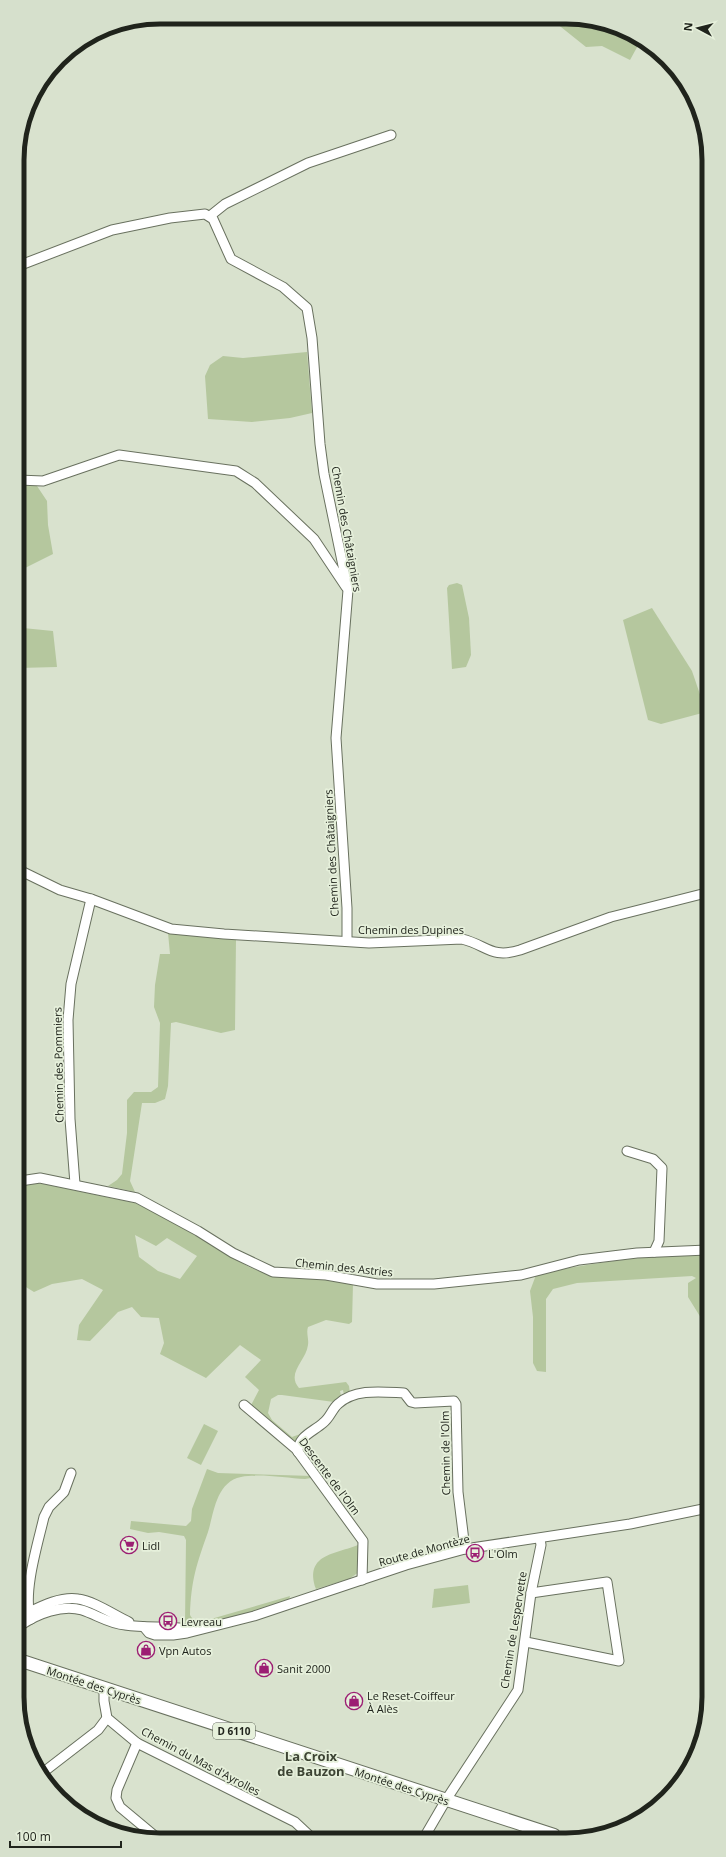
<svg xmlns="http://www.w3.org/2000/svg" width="726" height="1857" font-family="'Open Sans',sans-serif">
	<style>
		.green { fill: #b5c79e; fill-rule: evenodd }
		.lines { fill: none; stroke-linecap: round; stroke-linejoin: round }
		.minor-casing { stroke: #69715f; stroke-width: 11 }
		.major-casing { stroke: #69715f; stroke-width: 14 }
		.minor { stroke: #fff; stroke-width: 9 }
		.major { stroke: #fff; stroke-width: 12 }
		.labels { text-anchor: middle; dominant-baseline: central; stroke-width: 3.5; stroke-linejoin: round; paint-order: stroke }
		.shield { fill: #e6f0db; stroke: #5b6155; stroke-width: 1 }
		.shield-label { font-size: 10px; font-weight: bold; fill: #20241c }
		.street-label { font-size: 11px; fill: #20241c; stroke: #e6f0db }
		.poi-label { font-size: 11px; fill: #20241c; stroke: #e6f0db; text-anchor: start }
		.quarter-label { font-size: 13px; font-weight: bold; fill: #3d4434; stroke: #e6f0db }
		.rim { fill: none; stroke: #20241c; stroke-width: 5 }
	</style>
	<rect width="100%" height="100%" fill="#d9e2ce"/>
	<g class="green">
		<polygon points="551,19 594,20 628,31 641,40 630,60 602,46 586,47"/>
		<polygon points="307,352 312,413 290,418 252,422 208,419 205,376 210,365 223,356 243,358"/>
		<polygon points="18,485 37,486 47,501 48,525 53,554 23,569 23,628 53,631 57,667 19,668"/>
		<polygon points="457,583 462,585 469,618 471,655 466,667 452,669 447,588 449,585"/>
		<polygon points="652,608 692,671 706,712 661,724 648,720 623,620"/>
		<polygon points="168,933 204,937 236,939 235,1030 221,1033 176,1022 171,1023 168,1086 165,1099 155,1103 142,1103 130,1181 135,1192 108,1186 117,1180 122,1174 127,1133 127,1100 134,1092 151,1092 158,1087 160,1023 154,1007 155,985 160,954 170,954"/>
		<path d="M34,1182l101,21 29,14 85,50 20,8 10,2 44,1 30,6 -1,38 -3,2 -23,-4 -18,7c-2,6 1,12 0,18 -2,16 -22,28 -9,43l47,-6 3,4 1,8 -6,1 -1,-5 -3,1 1,5 -7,6 -52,-7h-4l-7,4 -3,14 4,7 20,17 11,-4 -7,13 -47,-37 10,-19 -14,-13 16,-17 -21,-15 -34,33 -46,-24 4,-11 -5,-25 -18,-1 -9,-10 -14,5 -28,29 -13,-1 2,-15 24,-35 -21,-11 -30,5 -18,8 -13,-8 -1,-99zM135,1235l21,11 11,-8 30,18 -17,23 -22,-8 -19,-14z"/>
		<path d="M707,1254l1,65 -3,2 -4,-3 -13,-21v-14l8,-5 -4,-2 -115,7 -24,6 -7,10v73l-9,-1 -4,-8v-46l-3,-26 6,-16c56,-13 113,-20 171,-21z"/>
		<polygon points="204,1424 218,1431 201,1465 187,1458"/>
		<path d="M207,1469l11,4 95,3 -2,2 -6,1c-19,-1 -46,-6 -64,-2 -25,5 -27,36 -33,55 -11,31 -17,48 -18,83 4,8 13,5 21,4l79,-23 -1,4c-33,10 -69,26 -104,24l1,-84 -2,-4 -25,-4 -11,1 -18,-4 1,-8 55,5 5,-5 1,-12z"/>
		<path d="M360,1544l-1,28 -10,7 -33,10c-13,-37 24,-35 44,-45z"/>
		<polygon points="468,1585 470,1603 432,1608 434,1589"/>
	</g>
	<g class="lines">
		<defs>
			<g id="minor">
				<polyline points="210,216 225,204 308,163 391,135"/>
				<polyline points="18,266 112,230 170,218 205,214 213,219 231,259 283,287 307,308 312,338 320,444 324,474 348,590 336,738 347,908 347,941"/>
				<polyline points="18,480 43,481 119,455 236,471 255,483 314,539 346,587"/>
				<path d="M19,870l41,20 31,9 80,30 53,5 145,9 93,-4c25,6 29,20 58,11l91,-33 95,-24"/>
				<polyline points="627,1151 653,1159 662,1168 659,1241 654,1252"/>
				<polyline points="20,1181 40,1178 137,1198 198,1231 233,1253 273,1272 326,1275 377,1284 434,1284 521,1275 579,1260 637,1253 707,1250"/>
				<polyline points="75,1184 70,1119 68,1020 71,984 91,899"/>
				<polyline points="244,1405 296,1449 363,1541 362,1580"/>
				<path d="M298,1452c0,-16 15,-20 25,-29 7,-5 9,-14 15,-19 17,-16 45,-12 66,-11l7,9 4,1 39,-2 2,3 2,88 7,57"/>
				<path d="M21,1616c17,-8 38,-20 57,-17 16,2 36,16 51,23"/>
				<path d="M31,1619c-9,-25 7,-76 13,-102l5,-10 15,-15 7,-19"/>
				<path d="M21,1625c16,-11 41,-21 61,-15 15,5 28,14 43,15 21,3 43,1 64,4"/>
				<polyline points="144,1627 149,1633 155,1635 173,1635 187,1633 254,1616 406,1565 465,1549 630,1524 708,1508"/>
				<polyline points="526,1642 619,1661 607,1582 531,1593"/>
				<polyline points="104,1689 104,1701 107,1718 137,1743 295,1822 311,1837"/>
				<polyline points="137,1743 117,1790 116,1798 120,1807 156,1837"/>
				<polyline points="41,1774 98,1730 107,1718"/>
				<polyline points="425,1836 446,1800 518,1690 531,1593 541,1545 540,1539"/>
			</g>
			<polyline id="major" points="22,1661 554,1835"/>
		</defs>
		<use href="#minor" class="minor-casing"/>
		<use href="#major" class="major-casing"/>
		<use href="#minor" class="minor"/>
		<use href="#major" class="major"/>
	</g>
	<defs>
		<symbol id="supermarket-ring" viewBox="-11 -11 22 22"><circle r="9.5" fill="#e6f0db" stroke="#9c1e73" stroke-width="1.5"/><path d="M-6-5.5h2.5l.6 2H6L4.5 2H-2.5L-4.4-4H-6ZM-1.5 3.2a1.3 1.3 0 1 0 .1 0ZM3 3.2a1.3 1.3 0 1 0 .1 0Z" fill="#9c1e73"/></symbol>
		<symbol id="bus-ring" viewBox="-11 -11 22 22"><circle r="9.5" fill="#e6f0db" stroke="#9c1e73" stroke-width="1.5"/><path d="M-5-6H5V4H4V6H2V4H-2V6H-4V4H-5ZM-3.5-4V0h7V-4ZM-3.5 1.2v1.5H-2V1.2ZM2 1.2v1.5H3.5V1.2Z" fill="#9c1e73"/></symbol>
		<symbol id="shop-ring" viewBox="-11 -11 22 22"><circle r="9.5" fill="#e6f0db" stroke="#9c1e73" stroke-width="1.5"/><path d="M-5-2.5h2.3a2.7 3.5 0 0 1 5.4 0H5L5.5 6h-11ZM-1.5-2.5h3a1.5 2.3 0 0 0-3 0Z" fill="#9c1e73"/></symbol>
	</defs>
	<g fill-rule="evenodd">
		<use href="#supermarket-ring" x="119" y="1535" width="20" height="20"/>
		<use href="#bus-ring" x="465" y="1543" width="20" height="20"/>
		<use href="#bus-ring" x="158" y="1611" width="20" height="20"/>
		<use href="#shop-ring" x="136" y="1640" width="20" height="20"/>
		<use href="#shop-ring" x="254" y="1658" width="20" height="20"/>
		<use href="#shop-ring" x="344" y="1691" width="20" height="20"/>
	</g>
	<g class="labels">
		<rect class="shield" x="213" y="1723" width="42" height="16" rx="3"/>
		<g class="shield-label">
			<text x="234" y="1731">D 6110</text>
		</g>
		<g class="street-label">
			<text transform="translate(347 529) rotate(80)">Chemin des Châtaigniers</text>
			<text transform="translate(331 853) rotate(-93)">Chemin des Châtaigniers</text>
			<text x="411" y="929">Chemin des Dupines</text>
			<text transform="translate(58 1065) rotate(-91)">Chemin des Pommiers</text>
			<text transform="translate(344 1267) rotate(6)">Chemin des Astries</text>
			<text transform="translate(445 1453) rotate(-91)">Chemin de l'Olm</text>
			<text transform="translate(330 1476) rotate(53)">Descente de l'Olm</text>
			<text transform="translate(424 1550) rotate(-15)">Route de Montèze</text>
			<text transform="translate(513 1630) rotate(-81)">Chemin de Lespervette</text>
			<text transform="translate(94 1685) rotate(18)">Montée des Cyprès</text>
			<text transform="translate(201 1761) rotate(28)">Chemin du Mas d'Ayrolles</text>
			<text transform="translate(402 1786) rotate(18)">Montée des Cyprès</text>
		</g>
		<g class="poi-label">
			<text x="142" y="1545">Lidl</text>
			<text x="488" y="1553">L'Olm</text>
			<text x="181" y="1621">Levreau</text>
			<text x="159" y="1650">Vpn Autos</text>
			<text x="277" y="1668">Sanit 2000</text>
			<text x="367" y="1695">Le Reset-Coiffeur<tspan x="367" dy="13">À Alès</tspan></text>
		</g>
		<g class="quarter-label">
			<text x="311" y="1756">La Croix<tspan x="311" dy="15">de Bauzon</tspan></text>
		</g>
	</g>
	<path d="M0 0H726V1857H0ZM160 24H566A136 136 0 0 1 702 160V1697A136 136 0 0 1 566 1833H160A136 136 0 0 1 24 1697V160A136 136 0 0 1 160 24Z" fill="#d6e0cc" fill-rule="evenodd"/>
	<path class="rim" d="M160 24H566A136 136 0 0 1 702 160V1697A136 136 0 0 1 566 1833H160A136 136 0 0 1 24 1697V160A136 136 0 0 1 160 24Z"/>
	<g transform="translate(698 28) rotate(277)" stroke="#e6f0db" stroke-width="3" paint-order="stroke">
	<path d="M0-3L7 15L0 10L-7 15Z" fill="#20241c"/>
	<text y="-6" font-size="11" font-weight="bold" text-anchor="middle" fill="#20241c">N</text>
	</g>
	<path d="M10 1841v6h111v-6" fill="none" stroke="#20241c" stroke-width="2"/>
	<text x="16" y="1841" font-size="12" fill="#20241c" stroke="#e6f0db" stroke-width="3" paint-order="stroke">100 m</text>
</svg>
